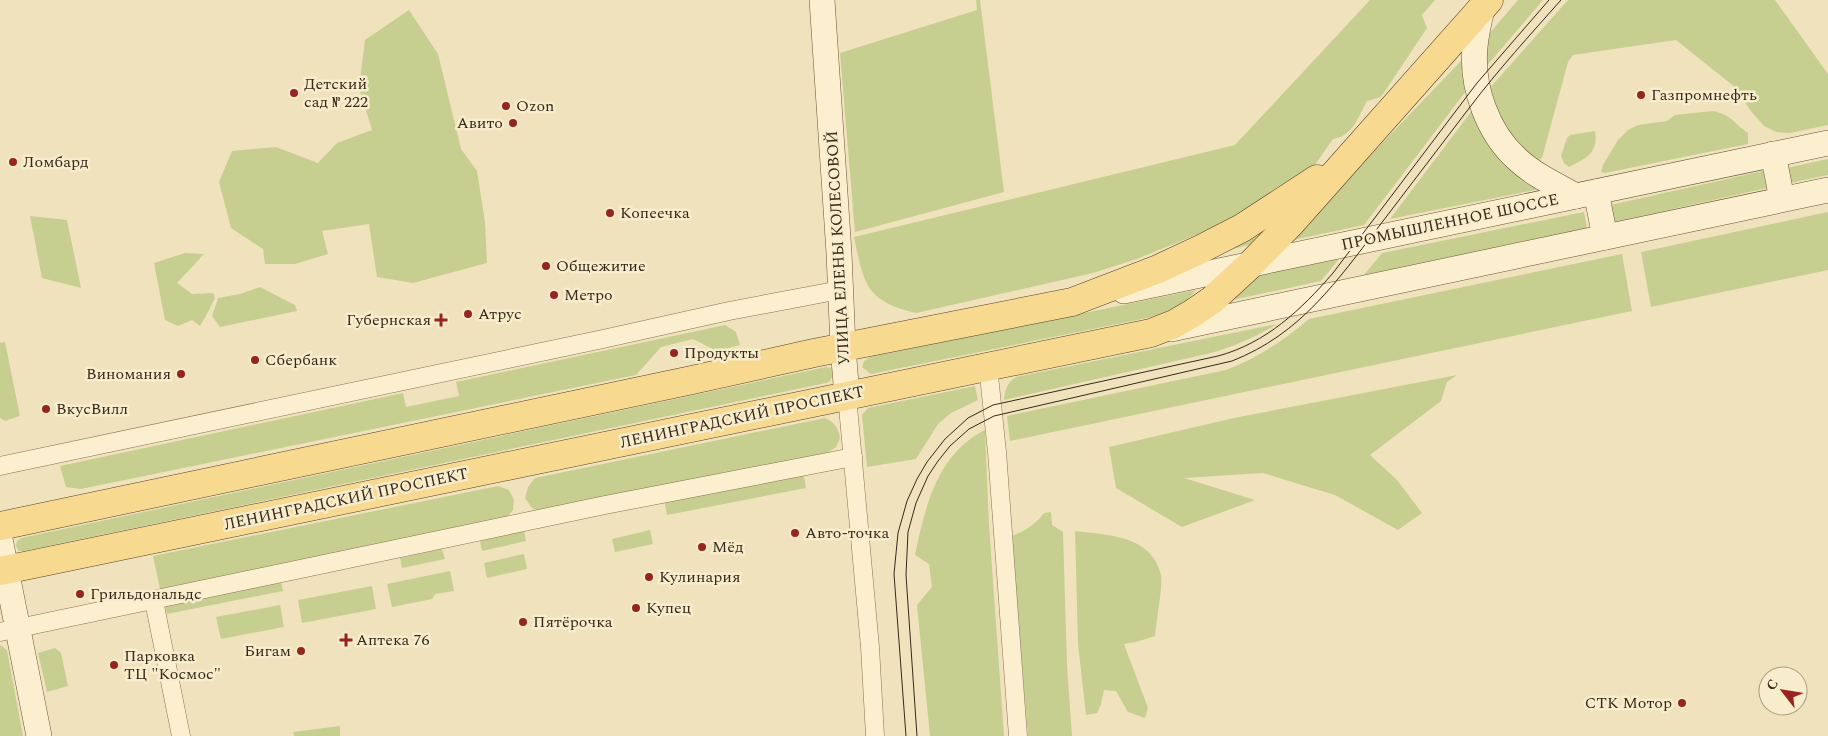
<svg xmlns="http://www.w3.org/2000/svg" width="1828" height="736" font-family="Spectral,serif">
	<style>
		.green { fill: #c6cf90 }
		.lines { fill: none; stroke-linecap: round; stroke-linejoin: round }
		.street-casing { stroke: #897154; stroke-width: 19 }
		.secondary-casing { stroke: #6a5238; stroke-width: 26 }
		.primary-casing { stroke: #563f29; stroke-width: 29 }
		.street { stroke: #fbefcf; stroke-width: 18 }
		.secondary { stroke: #fbefcf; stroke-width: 25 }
		.primary { stroke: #f7d990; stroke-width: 28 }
		.tram { stroke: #37291a; stroke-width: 1 }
		.poi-dot { fill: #9c2221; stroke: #f7eccc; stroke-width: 2 }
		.labels { text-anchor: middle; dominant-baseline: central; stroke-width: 5; stroke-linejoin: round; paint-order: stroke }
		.poi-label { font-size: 16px; fill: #37291a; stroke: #f7eccc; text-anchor: start }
		.street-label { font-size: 16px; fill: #37291a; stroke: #f7eccc }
	</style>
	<rect width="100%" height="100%" fill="#f0e2bc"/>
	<g class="green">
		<polygon points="976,0 980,0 1004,192 855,232 840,53 977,10"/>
		<path d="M1370,0h65l-13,15 5,13 -46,69 -14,4c-9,16 -14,35 -34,38l-19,27 -73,48 -33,16 -71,29 -44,14 -177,40c-51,-12 -52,-29 -62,-76l381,-92z"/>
		<polygon points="1518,0 1543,0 1484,69 1482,42"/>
		<polygon points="1568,0 1775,0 1828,74 1828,125 1790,133 1776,132 1764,126 1750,110 1736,88 1676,40 1573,55 1568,62 1542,158 1536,162 1502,128 1489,89"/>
		<polygon points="409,10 438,54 461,149 477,171 485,222 487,263 413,283 377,277 369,224 322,231 328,254 295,264 265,264 263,249 231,228 219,182 232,151 276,147 318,163 337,143 372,130 359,88 365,40"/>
		<polygon points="1462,60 1466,91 1364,225 1288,241"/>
		<polygon points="1474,108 1540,189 1390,219"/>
		<path d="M1713,111c19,4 20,12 35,22v11l-143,29 -4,-1 2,-7 15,-25 10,-10 10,-5 29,-4 8,-6z"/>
		<path d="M1595,131c4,22 -10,28 -26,36l-5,-4 -3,-7 6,-18 3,-3z"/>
		<polygon points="1828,159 1828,175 1790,183 1786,168"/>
		<polygon points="1763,171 1767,188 1614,222 1610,205"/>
		<polygon points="1292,209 1253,244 1212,254"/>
		<polygon points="1584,212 1587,228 1364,275 1382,253"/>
		<polygon points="1828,212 1828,270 1651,307 1641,252"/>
		<polygon points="30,216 67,220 81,288 42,278"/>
		<polygon points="185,253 204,254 177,283 192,294 213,293 215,298 207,314 200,326 192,320 178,326 165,320 154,263"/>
		<path d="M1622,254l10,57 -622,130 -3,-25 219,-46c32,-12 57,-29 83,-51z"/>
		<polygon points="1339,259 1321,281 1232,300 1255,276"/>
		<polygon points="260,287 295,305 297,311 220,327 212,316 218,298 240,294"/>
		<path d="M1196,290c-11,15 -32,24 -49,28l-276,56 -9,-7 2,-6 6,-4z"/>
		<path d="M1277,324c-21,13 -42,22 -66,29l-207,47c1,-11 3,-17 12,-23z"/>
		<polygon points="725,325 736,332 740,345 717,351 693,339 661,347 636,375 81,489 66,487 60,466 403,393 406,407 459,396 456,382"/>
		<polygon points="5,342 20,416 5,421 0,418 0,343"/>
		<polygon points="826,367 831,368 834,373 830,381 826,383 24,551 19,551 16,546 17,541 21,538"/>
		<polygon points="1457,375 1447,382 1441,401 1370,455 1397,480 1422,513 1398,530 1335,495 1263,473 1184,478 1255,500 1182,527 1116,488 1109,447 1234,418"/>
		<polygon points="975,386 978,400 951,413 938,424 916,459 867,467 862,415 868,408"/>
		<path d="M825,418c10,5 13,9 15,20l-4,9 -9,6 -285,59 -10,-4 -7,-10 3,-11 7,-9z"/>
		<path d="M985,430l4,95 15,211h-74l-13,-131 15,-18 -3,-23 -14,-9c10,-48 22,-101 70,-125z"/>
		<polygon points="803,472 806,488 667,515 664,499"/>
		<polygon points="498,486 509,490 514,500 513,510 505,519 160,589 153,556"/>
		<path d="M1051,512l1,13 11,7 4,134 5,70h-44l-17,-200c13,-4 25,-12 33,-23z"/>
		<polygon points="650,530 653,544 615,552 612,539"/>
		<polygon points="524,531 526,541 482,551 480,541"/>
		<path d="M1075,531c32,4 77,4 86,44 2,11 -5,48 -6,61l-19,6 -12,2 24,64 -3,10 -17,-6 -12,-21 -12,-1 -3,14 -4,9 -11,2 -8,-71z"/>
		<polygon points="442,549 445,559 402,568 400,558"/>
		<polygon points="524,554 527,569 487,578 484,563"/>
		<polygon points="450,571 454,591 435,594 432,599 392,607 387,584"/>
		<polygon points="281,582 283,591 167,614 165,606"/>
		<polygon points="372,586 376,609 302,623 298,600"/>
		<polygon points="280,605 284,627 221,639 216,617"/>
		<polygon points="0,645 7,650 23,736 0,736"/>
		<polygon points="55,648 61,653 68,686 47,692 38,653"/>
		<polygon points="340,726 340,736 294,736 293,732"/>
	</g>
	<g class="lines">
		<defs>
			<g id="street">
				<polyline points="988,366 997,452 1018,736"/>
				<polyline points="847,396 870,647 875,736"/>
				<polyline points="0,466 603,339 729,311 840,290"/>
				<polyline points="154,601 181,736"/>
				<polyline points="0,632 605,505 853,457"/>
			</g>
			<g id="secondary">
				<polyline points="822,0 839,253 843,347 847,396"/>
				<path d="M1482,9c-3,13 -6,25 -7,38 -4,40 13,86 42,112 17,16 39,26 59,37"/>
				<polyline points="1773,154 1782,199"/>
				<polyline points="1596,192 1605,237"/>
				<polyline points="1124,291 1828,143"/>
				<polyline points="1171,329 1828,190"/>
				<polyline points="0,539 39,736"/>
			</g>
			<g id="primary">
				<polyline points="0,526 692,380 814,353 1072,302 1158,269 1201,249 1242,228 1317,179"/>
				<polyline points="0,571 1151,333 1174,324 1193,313 1212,300 1250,265 1291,223 1489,0"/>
			</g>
		</defs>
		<use href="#street" class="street-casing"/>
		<use href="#secondary" class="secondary-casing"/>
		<use href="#primary" class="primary-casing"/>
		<use href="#street" class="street"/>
		<use href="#secondary" class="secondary"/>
		<use href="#primary" class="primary"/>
		<g class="tram">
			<path d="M906,736l-12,-162 4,-41 9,-32 10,-22 10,-17 18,-23 23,-21 25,-13 225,-49c48,-13 83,-46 115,-83l144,-190 72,-83"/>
			<path d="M917,736l-11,-161 2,-43 8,-29 12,-27 10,-15 12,-15 19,-17 25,-13 238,-55c69,-27 105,-80 148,-136 30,-39 60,-79 90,-118 28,-37 60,-72 91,-107"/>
		</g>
	</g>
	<g class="poi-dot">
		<circle cx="294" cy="93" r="5"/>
		<circle cx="1641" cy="95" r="5"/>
		<circle cx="506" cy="106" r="5"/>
		<circle cx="513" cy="123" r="5"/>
		<circle cx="13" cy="162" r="5"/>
		<circle cx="610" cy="213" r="5"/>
		<circle cx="546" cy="266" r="5"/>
		<circle cx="554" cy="295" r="5"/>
		<circle cx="468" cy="314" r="5"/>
		<path d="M438.5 312.5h5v5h5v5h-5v5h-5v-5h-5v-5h5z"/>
		<circle cx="674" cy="353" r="5"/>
		<circle cx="255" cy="360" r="5"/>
		<circle cx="181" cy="374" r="5"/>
		<circle cx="46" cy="409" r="5"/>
		<circle cx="795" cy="533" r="5"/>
		<circle cx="702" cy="547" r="5"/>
		<circle cx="649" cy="577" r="5"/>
		<circle cx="80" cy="594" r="5"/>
		<circle cx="636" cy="608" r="5"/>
		<circle cx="523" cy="622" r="5"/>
		<path d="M343.5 632.5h5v5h5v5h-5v5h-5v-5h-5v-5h5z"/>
		<circle cx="301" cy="651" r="5"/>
		<circle cx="114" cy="665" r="5"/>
		<circle cx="1682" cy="703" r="5"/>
	</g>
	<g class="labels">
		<g class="poi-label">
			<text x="304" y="84">Детский<tspan x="304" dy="18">сад № 222</tspan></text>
			<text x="1651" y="95">Газпромнефть</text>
			<text x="516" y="106">Ozon</text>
			<text x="503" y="123" text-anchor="end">Авито</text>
			<text x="23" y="162">Ломбард</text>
			<text x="620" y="213">Копеечка</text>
			<text x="556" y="266">Общежитие</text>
			<text x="564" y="295">Метро</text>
			<text x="478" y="314">Атрус</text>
			<text x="431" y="320" text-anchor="end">Губернская</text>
			<text x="684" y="353">Продукты</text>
			<text x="265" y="360">Сбербанк</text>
			<text x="171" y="374" text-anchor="end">Виномания</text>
			<text x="56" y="409">ВкусВилл</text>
			<text x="805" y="533">Авто-точка</text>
			<text x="712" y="547">Мёд</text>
			<text x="659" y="577">Кулинария</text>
			<text x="90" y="594">Грильдональдс</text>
			<text x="646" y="608">Купец</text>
			<text x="533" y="622">Пятёрочка</text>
			<text x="356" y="640">Аптека 76</text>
			<text x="291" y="651" text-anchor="end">Бигам</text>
			<text x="124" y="656">Парковка<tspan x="124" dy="18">ТЦ "Космос"</tspan></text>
			<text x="1672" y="703" text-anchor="end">СТК Мотор</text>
		</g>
		<g class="street-label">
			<text transform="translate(1450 222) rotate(-12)">ПРОМЫШЛЕННОЕ ШОССЕ</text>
			<text transform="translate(838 248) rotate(-93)">УЛИЦА ЕЛЕНЫ КОЛЕСОВОЙ</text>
			<text transform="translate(742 417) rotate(-12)">ЛЕНИНГРАДСКИЙ ПРОСПЕКТ</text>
			<text transform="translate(346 499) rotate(-12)">ЛЕНИНГРАДСКИЙ ПРОСПЕКТ</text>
		</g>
	</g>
	<g transform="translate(1783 691) rotate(301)"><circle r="24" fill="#f7eccc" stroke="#aa9e85"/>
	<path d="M0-4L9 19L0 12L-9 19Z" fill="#9c2221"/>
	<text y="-8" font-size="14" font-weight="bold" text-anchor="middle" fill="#37291a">С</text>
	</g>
</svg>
